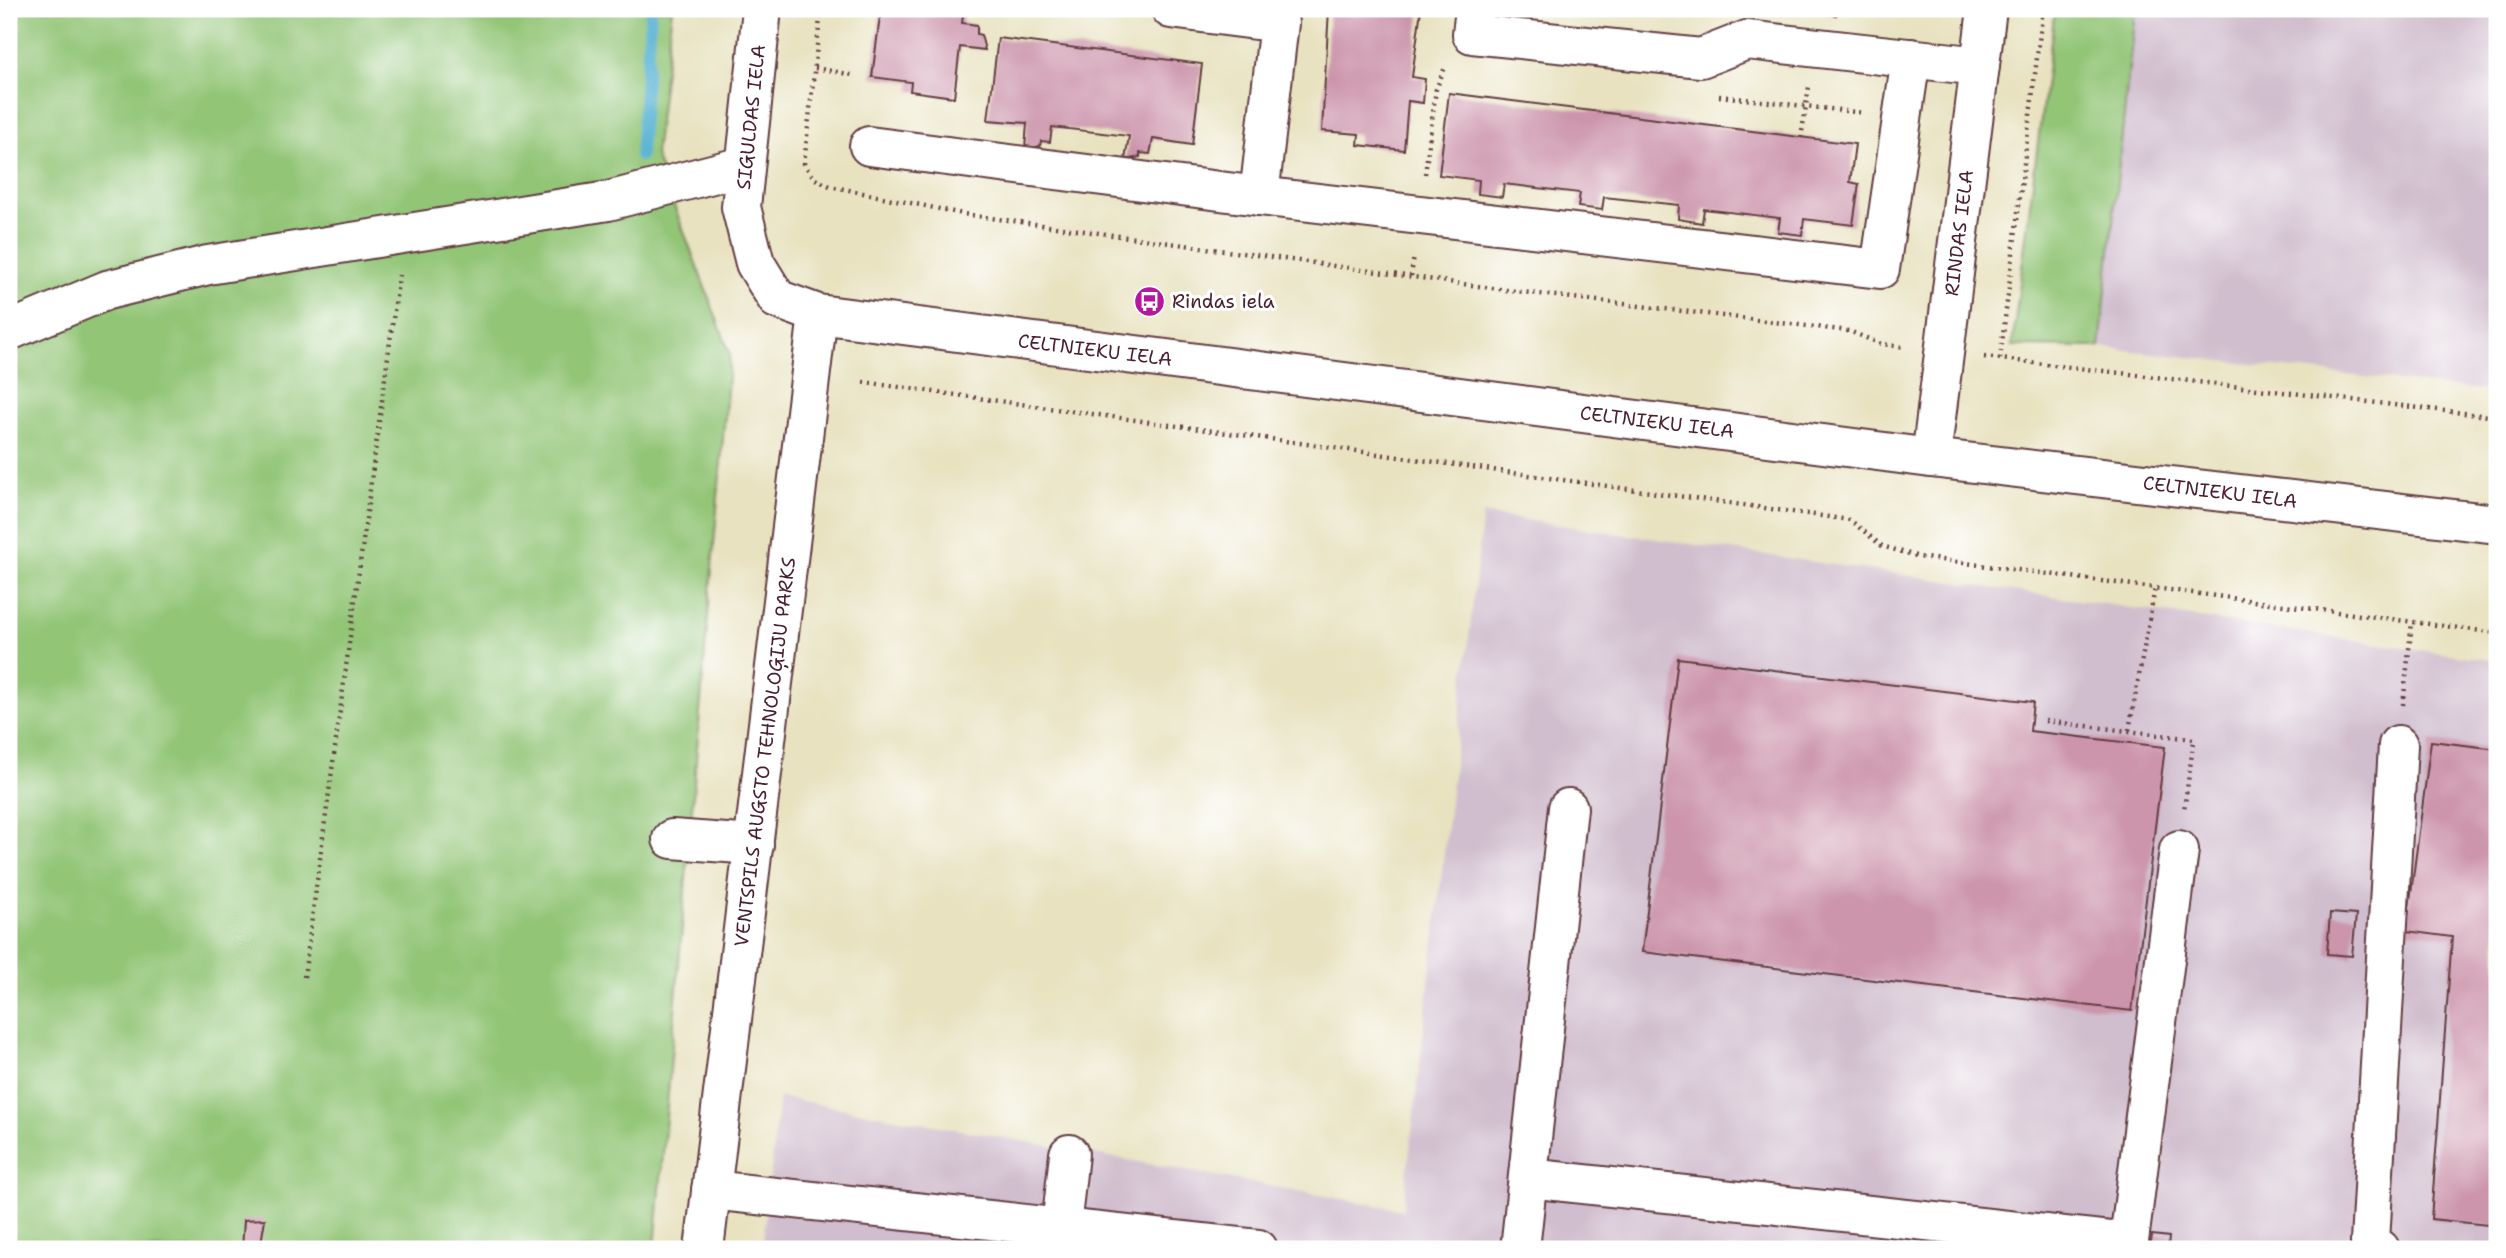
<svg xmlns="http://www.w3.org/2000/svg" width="2506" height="1258" font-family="'Shantell Sans',sans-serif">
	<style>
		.industrial { fill: #d0bdcd }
		.green { fill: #92c576; stroke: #6e7250; stroke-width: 2 }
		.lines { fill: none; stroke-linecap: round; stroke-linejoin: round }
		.stream { stroke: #53b0d1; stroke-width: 12 }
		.building { fill: #cc95ac }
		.minor-casing { stroke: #623c41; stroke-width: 42 }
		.path { stroke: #623c41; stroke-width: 4.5; stroke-dasharray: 2 5; stroke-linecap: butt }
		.minor { stroke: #fff; stroke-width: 38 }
		.labels { text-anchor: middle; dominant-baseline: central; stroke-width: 6; stroke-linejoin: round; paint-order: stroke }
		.street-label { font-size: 19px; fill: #4a1f2b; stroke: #fff }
		.poi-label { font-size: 19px; fill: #4a1f2b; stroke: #fff; text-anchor: start }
	</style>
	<rect width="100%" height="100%" fill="#fff"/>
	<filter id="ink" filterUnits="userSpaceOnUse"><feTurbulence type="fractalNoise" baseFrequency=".0143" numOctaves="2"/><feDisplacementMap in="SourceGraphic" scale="14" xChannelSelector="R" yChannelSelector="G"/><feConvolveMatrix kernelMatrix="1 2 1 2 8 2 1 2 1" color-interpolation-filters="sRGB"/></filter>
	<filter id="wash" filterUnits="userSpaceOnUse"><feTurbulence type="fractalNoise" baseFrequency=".00686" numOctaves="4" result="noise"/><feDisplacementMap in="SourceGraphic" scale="28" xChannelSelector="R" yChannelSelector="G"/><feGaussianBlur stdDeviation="1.57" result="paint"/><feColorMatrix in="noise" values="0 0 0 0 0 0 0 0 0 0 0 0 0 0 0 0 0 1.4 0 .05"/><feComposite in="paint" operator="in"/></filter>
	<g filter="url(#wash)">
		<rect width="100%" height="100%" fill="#e8e2c0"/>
		<g class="industrial">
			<polygon points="2135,9 2497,9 2497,392 2100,347"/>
			<polygon points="1483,514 2497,661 2497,1249 762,1249 779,1097 1403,1210"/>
		</g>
		<g class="green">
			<polygon points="9,9 672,9 655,155 730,354 655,1249 9,1249"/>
			<polygon points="2055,9 2135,9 2100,347 2012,346"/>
		</g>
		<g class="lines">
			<polyline class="stream" points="640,156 651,9"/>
		</g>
		<g id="blocks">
			<g class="building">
				<polygon points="881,9 964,9 962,23 977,25 977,34 981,35 985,50 960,47 954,97 910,91 911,82 872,77"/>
				<polygon points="1329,9 1421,9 1412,77 1425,79 1423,103 1408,101 1404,150 1358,145 1359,134 1322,131"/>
				<polygon points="1823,9 1837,9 1836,15 1822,13"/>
				<polygon points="998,38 1202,64 1192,145 1153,139 1150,154 1140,153 1140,157 1125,160 1129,136 1052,127 1050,142 1041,141 1040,146 1025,149 1027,123 988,120"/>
				<polygon points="1449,93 1855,144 1850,182 1859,184 1853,225 1804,219 1802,235 1778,232 1780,218 1704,209 1702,223 1678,219 1679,205 1604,197 1602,210 1578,207 1580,193 1504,184 1502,197 1478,194 1479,180 1439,175"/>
				<polygon points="1678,658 2033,702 2030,731 2165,747 2132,1011 1642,952"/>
				<polygon points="2431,741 2497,749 2497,1226 2431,1219 2452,937 2406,931"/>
				<polygon points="2330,913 2356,915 2352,956 2327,954"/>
				<polygon points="265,1219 260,1249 242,1249 244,1220"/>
				<polygon points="2152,1235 2169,1237 2168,1249 2150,1249"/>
			</g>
		</g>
	</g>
	<g filter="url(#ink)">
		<use href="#blocks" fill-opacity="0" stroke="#623c41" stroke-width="2"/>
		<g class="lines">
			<defs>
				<g id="minor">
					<polyline points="762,9 741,207 755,263 777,299 818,314 1931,458 2497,524"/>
					<polyline points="1171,9 1279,23 1259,196"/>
					<polyline points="1475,9 1472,34 1701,58 1747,40 1980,66"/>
					<polyline points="869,146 1259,196 1880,269 1911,58"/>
					<polyline points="9,331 107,290 208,265 608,201 743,166"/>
					<polyline points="1931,458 1987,9"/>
					<polyline points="672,839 754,845"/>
					<polyline points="1528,1178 2129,1243"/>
					<polyline points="711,1190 1258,1249"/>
					<polyline points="1061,1228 1069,1154"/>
					<polyline points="704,1249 818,314"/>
					<polyline points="1520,1249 1568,808"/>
					<polyline points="2128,1249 2179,850"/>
					<polyline points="2380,1249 2370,1242 2398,745"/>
				</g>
			</defs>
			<use href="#minor" class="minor-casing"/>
			<g class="path">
				<polyline points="821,9 804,164 815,179 830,186 963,214 1506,290 1849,331 1881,344 1905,347"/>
				<polyline points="815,68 853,75"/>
				<polyline points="1719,96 1864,113"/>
				<polyline points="1801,138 1809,86"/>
				<polyline points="1425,174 1436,89 1446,65"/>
				<polyline points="1411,276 1414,256"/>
				<polyline points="1984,357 2497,417"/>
				<polyline points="2000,359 2043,9"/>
				<polyline points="863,382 1850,520 1882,546 1919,557 2497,633"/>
				<polyline points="2403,705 2412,622"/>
				<polyline points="2045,721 2194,739 2184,810"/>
				<polyline points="2129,730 2155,588"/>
				<polyline points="304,977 399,275"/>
			</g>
			<use href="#minor" class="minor"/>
		</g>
	</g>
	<defs>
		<symbol id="bus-disc" viewBox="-11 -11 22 22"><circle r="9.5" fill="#b5179e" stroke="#fff"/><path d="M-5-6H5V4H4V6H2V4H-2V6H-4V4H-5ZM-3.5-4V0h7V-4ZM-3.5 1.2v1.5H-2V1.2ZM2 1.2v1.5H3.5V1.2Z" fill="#fff"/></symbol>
	</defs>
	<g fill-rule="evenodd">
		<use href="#bus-disc" x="1132" y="284" width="35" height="35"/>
	</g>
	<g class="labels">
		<g class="street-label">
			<text transform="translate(751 117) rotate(-84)">SIGULDAS IELA</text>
			<text transform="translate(1959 233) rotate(-83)">RINDAS IELA</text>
			<text transform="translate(1095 350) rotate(7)">CELTNIEKU IELA</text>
			<text transform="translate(1657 422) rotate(7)">CELTNIEKU IELA</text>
			<text transform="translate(2220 492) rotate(7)">CELTNIEKU IELA</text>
			<text transform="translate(765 752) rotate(-83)">VENTSPILS AUGSTO TEHNOLOĢIJU PARKS</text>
		</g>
		<g class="poi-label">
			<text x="1172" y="301">Rindas iela</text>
		</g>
	</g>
	<rect width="2506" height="1258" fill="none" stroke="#fff" stroke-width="35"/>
</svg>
